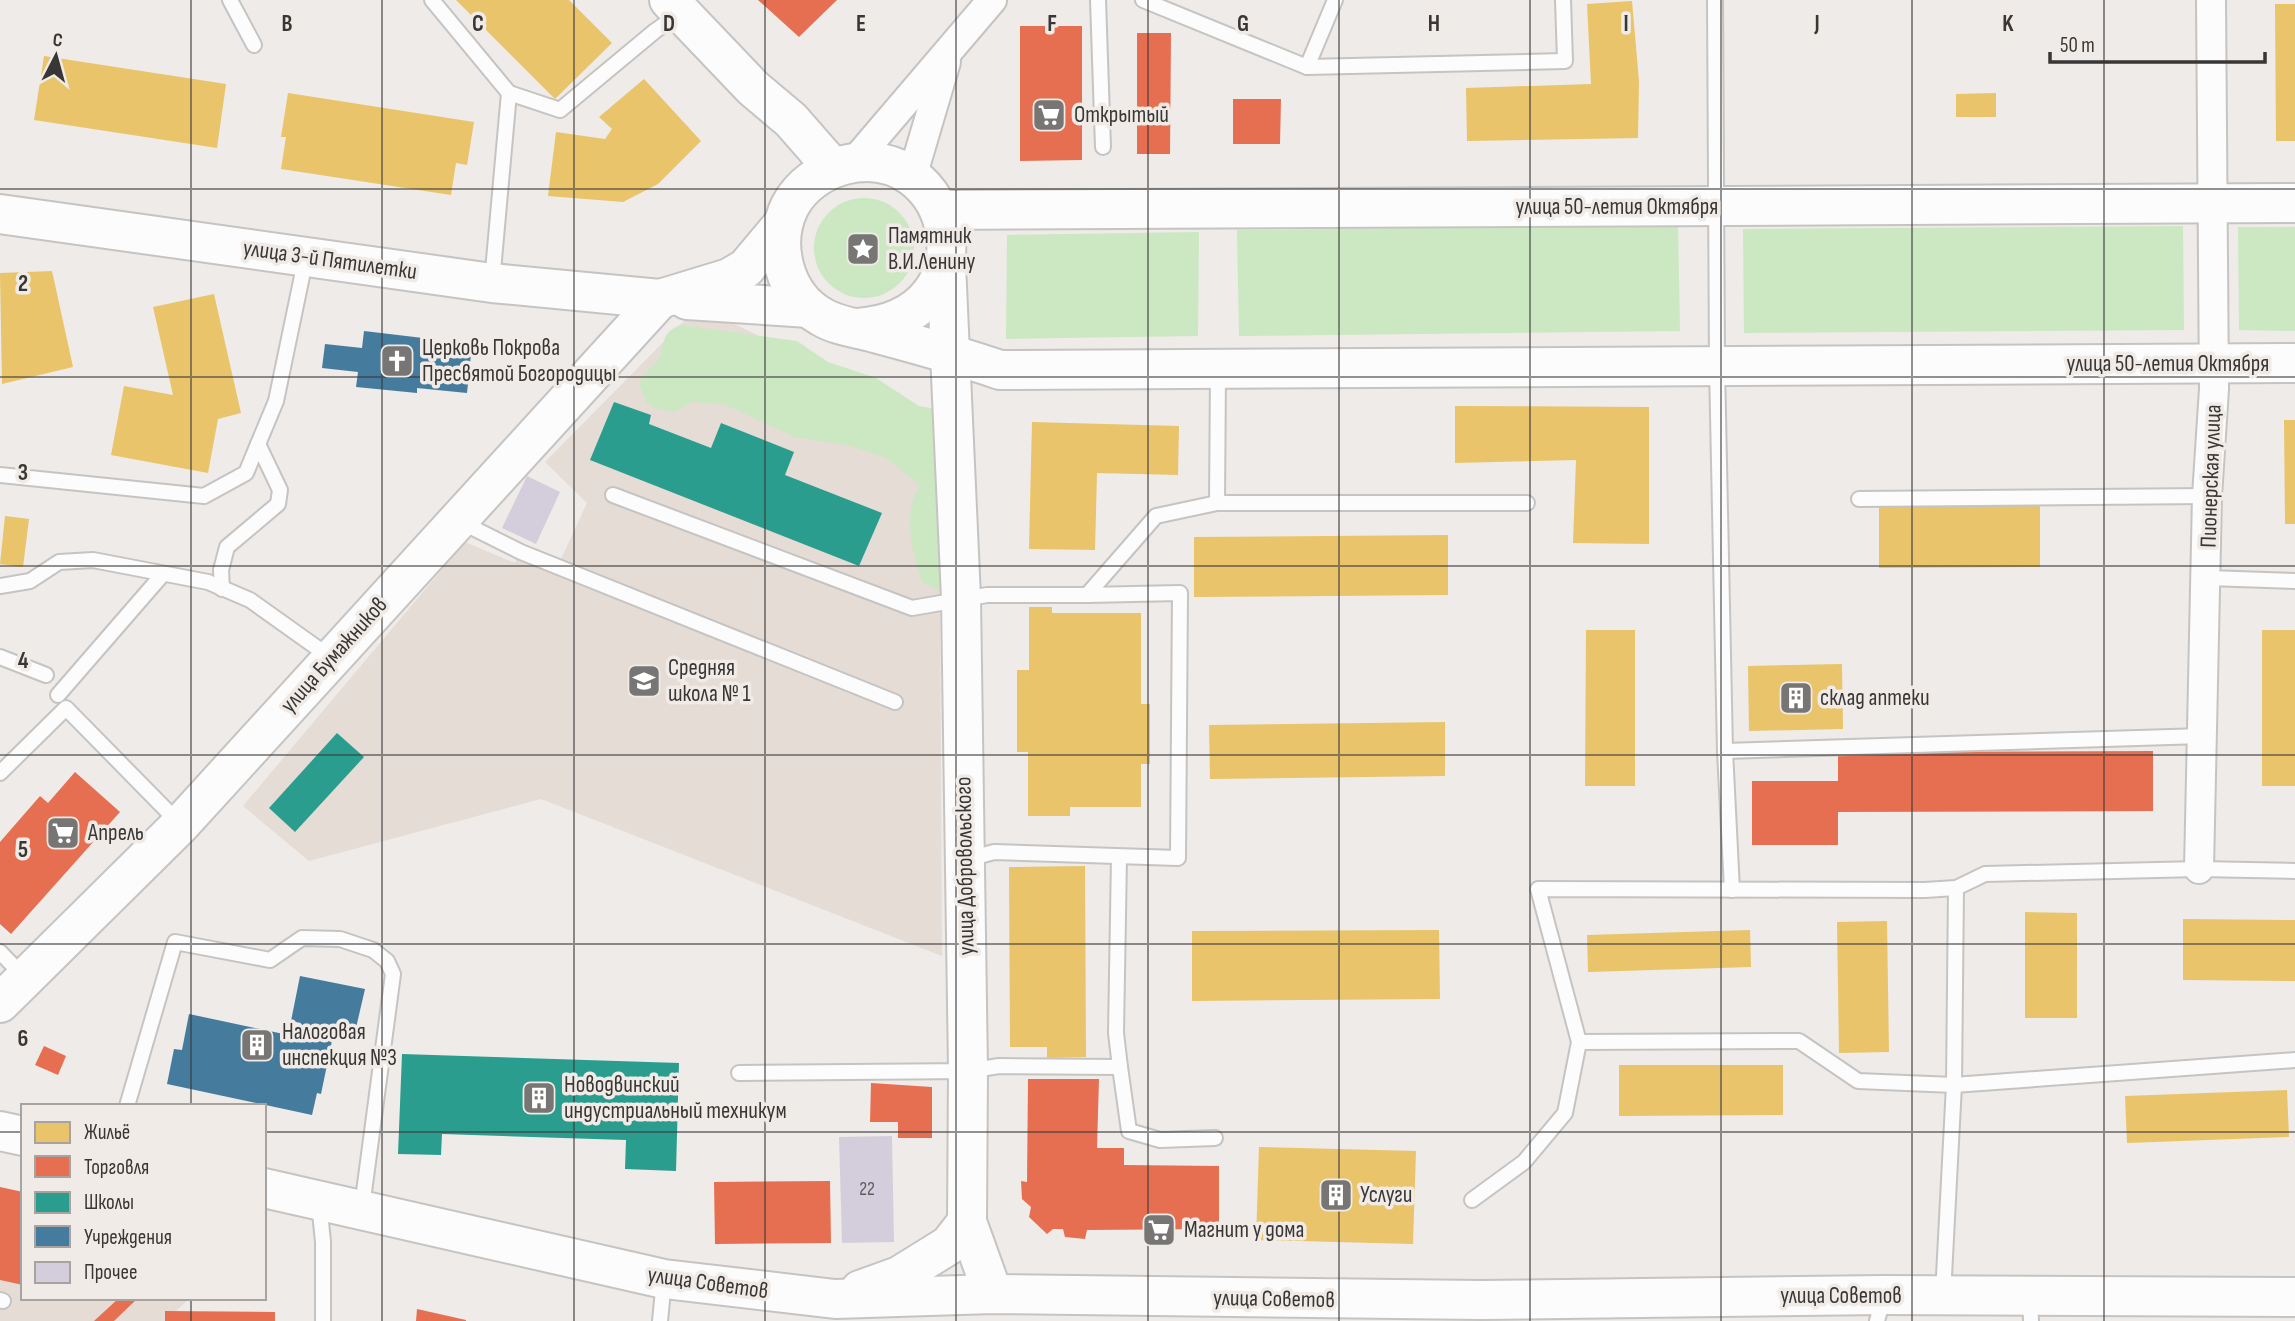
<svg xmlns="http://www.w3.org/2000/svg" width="2295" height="1321" font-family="'Sofia Sans Condensed',sans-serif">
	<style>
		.built { fill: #e4dcd5 }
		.green { fill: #cbe8c2 }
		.homes { fill: #e9c46a }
		.shops { fill: #e76f51 }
		.schools { fill: #2a9d8f }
		.public { fill: #457b9d }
		.building { fill: #d4cedc }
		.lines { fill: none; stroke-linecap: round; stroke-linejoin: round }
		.lane-casing { stroke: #c6c4c2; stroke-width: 18 }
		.street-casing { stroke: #c6c4c2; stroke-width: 32 }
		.secondary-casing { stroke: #c6c4c2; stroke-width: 42 }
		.primary-casing { stroke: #c6c4c2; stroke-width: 42 }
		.lane { stroke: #fcfcfc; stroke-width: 14 }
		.street { stroke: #fcfcfc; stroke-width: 28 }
		.secondary { stroke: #fcfcfc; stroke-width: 38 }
		.primary { stroke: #fcfcfc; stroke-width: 38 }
		.grid { fill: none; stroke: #393736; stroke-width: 2; stroke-opacity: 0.55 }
		.labels { text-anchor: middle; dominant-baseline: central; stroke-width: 7; stroke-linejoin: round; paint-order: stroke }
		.number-label { font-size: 19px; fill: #605d60 }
		.poi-label { font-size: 23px; fill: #393736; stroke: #f0ebe6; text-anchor: start }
		.street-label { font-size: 23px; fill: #393736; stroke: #f0ebe6 }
		.grid-label { font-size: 23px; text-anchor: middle; font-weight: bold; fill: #393736; stroke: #f0ebe6; stroke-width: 7; stroke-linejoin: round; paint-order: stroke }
	</style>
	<rect width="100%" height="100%" fill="#eeebe8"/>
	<g class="built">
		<polygon points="698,307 939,421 942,956 541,799 309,861 243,806 465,542 515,563 523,545 560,561 587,503 545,462"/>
		<polygon points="0,1212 23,1215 23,1298 190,1298 165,1321 0,1321"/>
	</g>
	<g class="green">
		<circle cx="864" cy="248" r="50"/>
		<polygon points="1678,225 1680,331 1239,336 1237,230"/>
		<polygon points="2183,226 2184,330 1744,333 1743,229"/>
		<polygon points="2238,227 2295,227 2295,331 2239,330"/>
		<polygon points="1199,232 1198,336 1006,339 1007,235"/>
		<path d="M680,325l117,16 31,21 48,16 43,28 23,4 8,178 -9,3 -19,-9c-10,-29 -20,-70 -2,-97l-34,-27 -39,-13 -52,-8 -71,-33 -31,-2 -19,10 -20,-4 -8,-6 -7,-19c5,-10 11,-14 18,-22 11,-15 0,-26 23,-36z"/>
	</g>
	<g class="homes">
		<polygon points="456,0 569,0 612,43 555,99"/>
		<polygon points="1632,1 1639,81 1638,138 1467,141 1466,88 1591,84 1587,4"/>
		<polygon points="2275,4 2295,4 2295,141 2276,141"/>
		<polygon points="44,56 226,84 217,148 34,120"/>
		<polygon points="644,79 701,141 658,184 623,202 548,196 556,132 605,139 612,129 599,117"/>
		<polygon points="288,93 474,122 467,165 456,163 451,195 281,169 286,137 281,137"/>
		<polygon points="1996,93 1996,117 1956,117 1956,94"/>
		<polygon points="52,271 73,367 2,384 0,273"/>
		<polygon points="214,294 241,413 218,419 208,473 111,455 124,386 173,395 153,307"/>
		<polygon points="1455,406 1649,407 1649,544 1573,543 1576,460 1455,463"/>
		<polygon points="2284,420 2295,420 2295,524 2285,524"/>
		<polygon points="1032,422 1179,426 1178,475 1097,473 1095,550 1029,549"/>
		<polygon points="2040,506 2040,567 1879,568 1879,507"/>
		<polygon points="5,516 29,519 23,567 0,564"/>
		<polygon points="1448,535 1448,595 1194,597 1194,537"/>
		<polygon points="1029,607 1052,607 1052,613 1141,613 1141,704 1150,704 1150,764 1141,764 1141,807 1070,807 1070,816 1028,816 1028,752 1017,752 1017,670 1029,670"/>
		<polygon points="1586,630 1635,630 1635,786 1585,786"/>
		<rect x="2262" y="630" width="33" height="156"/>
		<polygon points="1842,664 1843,729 1749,731 1748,666"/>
		<polygon points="1445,722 1445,776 1210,779 1209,725"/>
		<polygon points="1085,866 1086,1057 1047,1058 1047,1047 1010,1047 1009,867"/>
		<polygon points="2025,912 2077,913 2077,1018 2025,1018"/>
		<polygon points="2183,919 2295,920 2295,981 2183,980"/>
		<polygon points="1887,921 1889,1052 1839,1053 1837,922"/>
		<polygon points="1439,930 1440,999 1192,1001 1192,931"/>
		<polygon points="1750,930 1751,967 1588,972 1587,935"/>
		<polygon points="1619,1065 1783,1065 1783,1115 1619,1116"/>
		<polygon points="2287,1090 2289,1137 2127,1143 2125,1096"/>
		<polygon points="1259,1147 1416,1151 1413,1244 1256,1240"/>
	</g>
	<g class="shops">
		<polygon points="758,0 837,0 799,37"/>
		<polygon points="1020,26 1082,26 1082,160 1020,161"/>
		<polygon points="1137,33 1171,33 1170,154 1137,154"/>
		<polygon points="1233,99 1281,99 1280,144 1233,144"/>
		<polygon points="2153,751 2153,811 1838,812 1838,845 1752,845 1752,781 1838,781 1838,752"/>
		<polygon points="75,772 120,812 11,934 0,924 0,842 40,796 48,803"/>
		<polygon points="44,1046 66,1056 58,1075 35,1065"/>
		<polygon points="1028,1079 1099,1079 1097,1148 1124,1148 1124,1165 1219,1166 1219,1229 1087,1230 1085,1239 1065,1237 1063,1229 1053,1229 1047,1234 1029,1217 1031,1207 1022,1199 1021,1181 1027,1182"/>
		<polygon points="871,1083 932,1087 932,1138 898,1138 898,1122 870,1122"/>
		<polygon points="830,1181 831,1243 715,1244 714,1182"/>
		<polygon points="0,1187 23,1192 23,1285 0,1280"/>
		<polygon points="119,1298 138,1298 114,1321 94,1321"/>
		<polygon points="417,1309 466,1320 466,1321 416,1321"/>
		<polygon points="165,1311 275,1312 275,1321 165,1321"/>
	</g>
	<g class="schools">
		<polygon points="614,402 651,415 649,424 711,448 721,423 794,452 785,475 882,513 859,566 590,460"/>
		<polygon points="337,733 364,757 295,832 269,808"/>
		<polygon points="402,1054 679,1063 676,1171 625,1169 626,1140 442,1134 441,1155 398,1154"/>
	</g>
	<g class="public">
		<polygon points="364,331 423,338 421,349 471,354 467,393 417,388 417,393 356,387 358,372 322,368 325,344 362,348"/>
		<polygon points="300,976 365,989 353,1041 333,1036 321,1094 317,1093 312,1115 167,1084 174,1049 182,1050 189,1014 298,1037 301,1023 291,1021"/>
	</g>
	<g class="building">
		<polygon points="527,476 560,492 536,544 502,528"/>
		<polygon points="892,1136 894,1242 842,1243 839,1137"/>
	</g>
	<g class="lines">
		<defs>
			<g id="lane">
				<polyline points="230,0 254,45"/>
				<polyline points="432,0 509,93"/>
				<polyline points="1098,0 1103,147"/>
				<polyline points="1143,0 1307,67 1565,61 1563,0"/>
				<polyline points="1715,0 1717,366 1725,751 1732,890"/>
				<polyline points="1307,67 1335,0"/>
				<polyline points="492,282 509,93 560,110 655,31 679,14"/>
				<polyline points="0,475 204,496 246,473 276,401 306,257"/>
				<polyline points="613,495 912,608 987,595 1087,595 1156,516 1217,503 1527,503"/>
				<polyline points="1859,499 2207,496"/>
				<polyline points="1217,503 1218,370"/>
				<polyline points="459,521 521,552 895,702"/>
				<polyline points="2208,578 2295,581"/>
				<polyline points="0,586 30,581 59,562 93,560 208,582 250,600 330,657"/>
				<polyline points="222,589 221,570 227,547 278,504 280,490 258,444"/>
				<polyline points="0,657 46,675"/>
				<polyline points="58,695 163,574"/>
				<polyline points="1725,751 2203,736"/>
				<polyline points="0,773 66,708 179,823"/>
				<polyline points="965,860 994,852 1178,858 1180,593 1087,595"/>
				<polyline points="0,952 23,976"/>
				<polyline points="1579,1042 1799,1041 1858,1081 1954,1085 2295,1060"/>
				<polyline points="1120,1067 1129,1131 1160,1140 1215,1138"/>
				<polyline points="739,1073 968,1071 999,1066 1120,1067 1116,1033 1119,857"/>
				<polyline points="127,1106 175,942 270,960 302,938 340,939 373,950 387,961 393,974 362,1207"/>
				<polyline points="1472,1200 1524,1162 1565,1113 1579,1042 1538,889 1925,890 1956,888 1985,874 2199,869 2295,871"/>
				<polyline points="319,1202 323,1242 323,1321"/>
				<polyline points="1943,1295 1954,1085 1956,888"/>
				<polyline points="2030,1295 2031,1321"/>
				<polyline points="0,1300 3,1301"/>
				<polyline points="660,1321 664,1280"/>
				<polyline points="1877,1321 1884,1296"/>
			</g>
			<g id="street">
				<polyline points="853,163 992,0"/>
				<polyline points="912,177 946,62"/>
				<polyline points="2199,869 2207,496 2214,389 2211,0"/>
			</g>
			<g id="secondary">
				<polyline points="669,0 753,88 791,120 833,168"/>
				<polyline points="940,210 2295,203"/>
				<polyline points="660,299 729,278 746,268 783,224"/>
				<polyline points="687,300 809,308"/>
				<path d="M858,328c140,-11 97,-191 -14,-163 -22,6 -43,20 -54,41 -19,38 -6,90 32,111 17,10 37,11 56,17 41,11 82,22 122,36l1295,-7"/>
				<polyline points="0,1003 180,825 660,299"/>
				<polyline points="0,1131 23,1136"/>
				<polyline points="264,1188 664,1279 835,1299 993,1294 1481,1300 1884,1295 2295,1297"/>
				<polyline points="967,1222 993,1294"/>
				<polyline points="860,1290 899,1276 949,1245 967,1222 968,1071 961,598 946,264"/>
			</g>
			<polyline id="primary" points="0,214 492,283 660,299"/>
		</defs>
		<use href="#lane" class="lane-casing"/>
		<use href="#street" class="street-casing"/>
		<use href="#secondary" class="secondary-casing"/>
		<use href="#primary" class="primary-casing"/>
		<use href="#lane" class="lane"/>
		<use href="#street" class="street"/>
		<use href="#secondary" class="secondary"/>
		<use href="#primary" class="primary"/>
	</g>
	<path class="grid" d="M191,0v1106M382,0v1321M574,0v1321M765,0v1321M956,0v1321M1148,0v1321M1339,0v1321M1530,0v1321M1721,0v1321M1912,0v1321M2104,0v1321M0,189h2295M0,377h2295M0,566h2295M0,755h2295M0,944h2295M0,1132h23M264,1132h2031M191,1298v23"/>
	<defs>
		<symbol id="supermarket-square" viewBox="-11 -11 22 22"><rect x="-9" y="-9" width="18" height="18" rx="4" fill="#787674" stroke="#f0ebe6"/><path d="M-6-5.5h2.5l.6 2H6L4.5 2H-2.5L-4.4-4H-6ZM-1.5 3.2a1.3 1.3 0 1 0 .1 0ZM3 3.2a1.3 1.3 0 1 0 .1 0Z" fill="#fff"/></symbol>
		<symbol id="sight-square" viewBox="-11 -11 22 22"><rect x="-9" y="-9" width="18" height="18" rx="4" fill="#787674" stroke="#f0ebe6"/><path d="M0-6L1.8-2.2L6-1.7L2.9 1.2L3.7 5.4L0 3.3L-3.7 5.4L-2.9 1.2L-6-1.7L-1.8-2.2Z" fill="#fff"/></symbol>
		<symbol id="church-square" viewBox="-11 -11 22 22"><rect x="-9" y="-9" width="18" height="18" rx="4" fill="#787674" stroke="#f0ebe6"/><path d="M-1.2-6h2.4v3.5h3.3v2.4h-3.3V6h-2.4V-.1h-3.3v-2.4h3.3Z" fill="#fff"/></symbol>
		<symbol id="school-square" viewBox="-11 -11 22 22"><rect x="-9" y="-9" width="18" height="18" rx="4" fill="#787674" stroke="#f0ebe6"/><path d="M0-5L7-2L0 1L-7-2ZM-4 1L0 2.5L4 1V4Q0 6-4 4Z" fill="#fff"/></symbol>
		<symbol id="building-square" viewBox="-11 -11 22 22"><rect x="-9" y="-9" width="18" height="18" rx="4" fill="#787674" stroke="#f0ebe6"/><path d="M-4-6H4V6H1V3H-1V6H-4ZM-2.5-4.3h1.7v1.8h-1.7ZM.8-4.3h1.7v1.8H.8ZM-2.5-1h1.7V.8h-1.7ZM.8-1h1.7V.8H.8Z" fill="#fff"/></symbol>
	</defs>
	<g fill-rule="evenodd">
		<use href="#supermarket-square" x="1030" y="96" width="38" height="38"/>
		<use href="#sight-square" x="844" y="230" width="38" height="38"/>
		<use href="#church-square" x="378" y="342" width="38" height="38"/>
		<use href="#school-square" x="625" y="662" width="38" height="38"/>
		<use href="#building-square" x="1777" y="679" width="38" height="38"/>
		<use href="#supermarket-square" x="44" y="814" width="38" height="38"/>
		<use href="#building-square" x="238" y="1026" width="38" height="38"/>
		<use href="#building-square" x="520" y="1079" width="38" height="38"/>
		<use href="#building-square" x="1317" y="1176" width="38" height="38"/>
		<use href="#supermarket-square" x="1140" y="1211" width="38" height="38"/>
	</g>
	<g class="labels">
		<g class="number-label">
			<text x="867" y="1189">22</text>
		</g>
		<g class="poi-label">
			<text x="1074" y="115">Открытый</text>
			<text x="888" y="236">Памятник<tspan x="888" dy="26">В.И.Ленину</tspan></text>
			<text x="422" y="348">Церковь Покрова<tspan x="422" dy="26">Пресвятой Богородицы</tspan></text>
			<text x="668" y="668">Средняя<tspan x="668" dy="26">школа № 1</tspan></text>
			<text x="1820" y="698">склад аптеки</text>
			<text x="88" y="833">Апрель</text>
			<text x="282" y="1032">Налоговая<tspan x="282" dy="26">инспекция №3</tspan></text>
			<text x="564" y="1085">Новодвинский<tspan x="564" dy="26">индустриальный техникум</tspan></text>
			<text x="1360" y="1195">Услуги</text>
			<text x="1184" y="1230">Магнит у дома</text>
		</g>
		<g class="street-label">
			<text x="1617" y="207">улица 50-летия Октября</text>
			<text transform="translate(330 260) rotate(8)">улица 3-й Пятилетки</text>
			<text x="2168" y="364">улица 50-летия Октября</text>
			<text transform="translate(2211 476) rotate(-88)">Пионерская улица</text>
			<text transform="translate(334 655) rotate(-48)">улица Бумажников</text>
			<text transform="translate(965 866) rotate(-91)">улица Добровольского</text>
			<text transform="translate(708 1283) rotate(8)">улица Советов</text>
			<text x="1841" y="1296">улица Советов</text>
			<text transform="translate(1274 1299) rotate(1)">улица Советов</text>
		</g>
	</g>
	<g class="grid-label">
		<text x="287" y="31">B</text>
		<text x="478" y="31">C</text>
		<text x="669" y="31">D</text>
		<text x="861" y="31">E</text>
		<text x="1052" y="31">F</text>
		<text x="1243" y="31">G</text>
		<text x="1434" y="31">H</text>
		<text x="1626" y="31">I</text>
		<text x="1817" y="31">J</text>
		<text x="2008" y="31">K</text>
		<text x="23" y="291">2</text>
		<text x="23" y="480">3</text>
		<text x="23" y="668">4</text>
		<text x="23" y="857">5</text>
		<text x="23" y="1046">6</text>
	</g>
	<rect x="21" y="1104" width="245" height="196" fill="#f0ebe6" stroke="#a7a3a0" stroke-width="2"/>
	<rect x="35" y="1122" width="35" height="21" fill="#e9c46a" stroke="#a7a3a0" stroke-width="2"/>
	<text x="84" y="1139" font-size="21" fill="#393736">Жильё</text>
	<rect x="35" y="1156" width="35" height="21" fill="#e76f51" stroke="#a7a3a0" stroke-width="2"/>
	<text x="84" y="1174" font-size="21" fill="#393736">Торговля</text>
	<rect x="35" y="1192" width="35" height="21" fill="#2a9d8f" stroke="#a7a3a0" stroke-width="2"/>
	<text x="84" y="1209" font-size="21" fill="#393736">Школы</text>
	<rect x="35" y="1226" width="35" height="21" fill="#457b9d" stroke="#a7a3a0" stroke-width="2"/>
	<text x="84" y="1244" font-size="21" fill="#393736">Учреждения</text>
	<rect x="35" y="1262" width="35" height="21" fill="#d4cedc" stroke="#a7a3a0" stroke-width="2"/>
	<text x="84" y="1279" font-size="21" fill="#393736">Прочее</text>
	<g transform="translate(56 56) rotate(6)" stroke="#f0ebe6" stroke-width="5" paint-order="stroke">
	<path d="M0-5L12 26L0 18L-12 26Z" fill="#393736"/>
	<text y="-10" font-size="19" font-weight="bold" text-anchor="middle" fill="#393736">С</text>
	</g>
	<path d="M2050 52v10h215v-10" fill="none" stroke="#393736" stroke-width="3.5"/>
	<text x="2060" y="52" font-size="21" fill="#393736" stroke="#f0ebe6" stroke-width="5" paint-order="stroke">50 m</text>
</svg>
